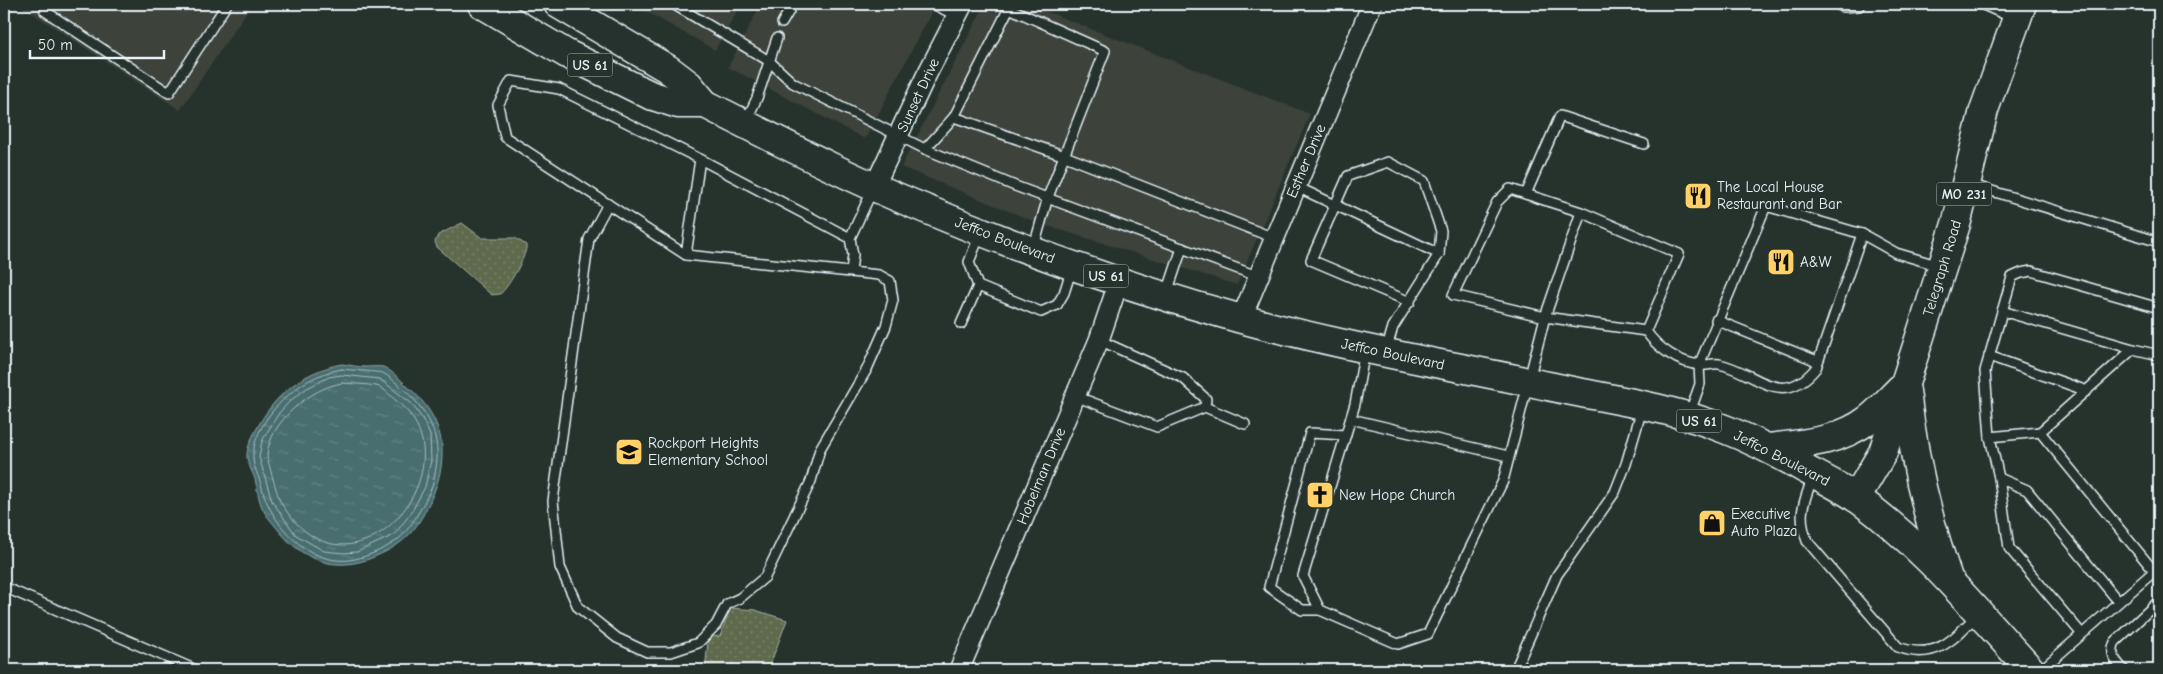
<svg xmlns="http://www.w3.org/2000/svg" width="2163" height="674" font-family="'Comic Neue',sans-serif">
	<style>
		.built { fill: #3c423a }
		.park { fill: url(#park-dots); stroke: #a3aea2 }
		.water { fill: url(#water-ripples); stroke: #89a2a6 }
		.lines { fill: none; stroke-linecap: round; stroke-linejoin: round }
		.shore { stroke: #a9bdc1; stroke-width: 1 }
		.service-casing { stroke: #e8f1f8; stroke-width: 12 }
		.minor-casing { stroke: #e8f1f8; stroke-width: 22 }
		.primary-casing { stroke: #e8f1f8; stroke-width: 31 }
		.service { stroke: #26332d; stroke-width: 9 }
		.minor { stroke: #26332d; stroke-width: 19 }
		.primary { stroke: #26332d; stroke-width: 28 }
		.labels { text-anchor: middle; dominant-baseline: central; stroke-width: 5; stroke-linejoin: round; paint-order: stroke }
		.shield { fill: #26332d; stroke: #aeb8bb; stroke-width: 1 }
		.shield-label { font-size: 14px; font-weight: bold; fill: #e8f1f8 }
		.street-label { font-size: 15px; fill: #e8f1f8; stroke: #26332d }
		.poi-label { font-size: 15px; fill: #e8f1f8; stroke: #26332d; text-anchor: start }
	</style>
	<defs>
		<pattern id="park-dots" width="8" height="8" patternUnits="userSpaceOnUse" patternTransform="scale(1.25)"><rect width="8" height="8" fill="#5e6b4d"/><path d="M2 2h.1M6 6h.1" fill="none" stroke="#758167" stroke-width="1.8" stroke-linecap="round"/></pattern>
		<pattern id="water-ripples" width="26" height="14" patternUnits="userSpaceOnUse" patternTransform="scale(1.25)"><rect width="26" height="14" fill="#4a6e6f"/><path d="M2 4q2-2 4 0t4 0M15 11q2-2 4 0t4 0" fill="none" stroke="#648384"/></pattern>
	</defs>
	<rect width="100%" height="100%" fill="#26332d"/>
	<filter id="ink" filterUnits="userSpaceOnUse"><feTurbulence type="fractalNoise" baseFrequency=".02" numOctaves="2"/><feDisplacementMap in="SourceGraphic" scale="10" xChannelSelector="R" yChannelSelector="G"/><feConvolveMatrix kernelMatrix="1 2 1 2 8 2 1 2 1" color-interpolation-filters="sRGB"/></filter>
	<g filter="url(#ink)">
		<g class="built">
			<polygon points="21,4 252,4 180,110 20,5"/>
			<polygon points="633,4 741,4 715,50"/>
			<polygon points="761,4 936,4 865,139 728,67"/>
			<polygon points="985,4 1027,4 1310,114 1237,285 1038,223 901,167"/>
		</g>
		<g class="park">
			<path d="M462,223l20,15h33l11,7c2,9 -18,43 -26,49l-8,1 -5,-4 -50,-44 -2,-5 3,-7z"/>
			<polygon points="730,608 755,610 787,620 768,670 705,670 708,641 711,637 720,636"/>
		</g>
		<path class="water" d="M342,364c8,1 15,3 23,3 5,0 13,-1 18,0 8,3 18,13 24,19 45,38 43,82 15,131 -11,20 -26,31 -48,40 -39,17 -73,3 -98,-30 -6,-7 -12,-14 -15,-22 -3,-8 -4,-17 -6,-26 -2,-6 -7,-14 -8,-21 -1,-9 5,-21 9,-28 18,-35 47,-59 86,-66z"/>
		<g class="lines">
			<g class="shore">
				<path d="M342,369c7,1 38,3 41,4 6,3 13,10 18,14 27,23 42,50 34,86 -1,6 -2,12 -5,18 -7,14 -20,40 -34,50 -10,7 -25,14 -37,17 -45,13 -87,-31 -97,-70 -2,-10 -10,-23 -9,-33 1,-19 14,-39 27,-52 17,-18 38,-30 62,-34z"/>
				<polygon points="342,375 380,379 411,403 422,418 430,435 431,460 425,487 411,513 394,535 357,552 343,553 324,551 296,535 272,501 259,457 262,441 269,429 279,413 290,401 307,388 329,377"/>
				<path d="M342,383c11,1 23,1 34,3 8,1 17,13 24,18 76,65 -51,215 -120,97 -2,-4 -13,-42 -13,-46 3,-34 44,-67 75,-72z"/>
			</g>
			<defs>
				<g id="service">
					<polyline points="49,4 45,11 169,93 227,4"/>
					<polyline points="673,4 769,61 793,83 925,149 1015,186 1257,276"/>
					<polyline points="933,4 957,16"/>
					<polyline points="1836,4 1843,7 1859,6 1860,4"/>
					<polyline points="1981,4 2013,18"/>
					<polyline points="1613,5 1616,4"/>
					<polyline points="782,23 793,4"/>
					<polyline points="954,117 1065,156 1274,238"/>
					<polyline points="746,121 757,98 777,38"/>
					<polyline points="925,149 954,117 1009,8 1105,51 1048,197 1033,250"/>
					<polyline points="700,159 686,255 505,137 498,105 511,81 559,89 700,159 850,238"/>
					<polyline points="1969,184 2159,242"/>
					<polyline points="1295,186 1439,254 1393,327 1386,351"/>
					<polyline points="1526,194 1560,116 1644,144"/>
					<polyline points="608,204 589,239 553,501 560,567 578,607 617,638 647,652 671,652 698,643 716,625 727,604 740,598 765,577 811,481 820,449 867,369 886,326 893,300 890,281 879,275 686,255"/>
					<polyline points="980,234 969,262 978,286 1041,312 1057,305 1064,293 1072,268"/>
					<polyline points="851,271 853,255 850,238 873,189"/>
					<polyline points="1167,293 1182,248"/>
					<polyline points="1410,302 1311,260 1348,176 1388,162 1424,181 1441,231 1439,254"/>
					<polyline points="2002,311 2133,349 2159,355"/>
					<polyline points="1716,320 1817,361"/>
					<polyline points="961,324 978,286"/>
					<path d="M1646,331c11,17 33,32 54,34 6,1 13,-2 19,-1 38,8 62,46 97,4l46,-134"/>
					<polyline points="1099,340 1183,378 1206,399 1205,407"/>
					<polyline points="1989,356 2087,391"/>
					<polyline points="1075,396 1157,427 1205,407 1245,424"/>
					<polyline points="1689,415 1700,384 1699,365 1766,206 1862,234 1896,253 1940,266"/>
					<polyline points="1351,419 1508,456"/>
					<polyline points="2040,432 2133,349"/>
					<polyline points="1346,435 1310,433 1269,587 1302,610 1320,610 1398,644 1428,634 1503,481 1545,317 1581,212 1510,189 1497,202 1453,295 1545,317 1646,331 1679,254 1581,212"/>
					<polyline points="1990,437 2040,432 2154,571"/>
					<path d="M1813,476c-9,27 -16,37 -6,65l91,106c37,14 55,-7 79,-32"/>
					<polyline points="1999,478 2027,490 2118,601"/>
					<polyline points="4,587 196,670"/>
					<polyline points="1320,610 1303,576 1355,404 1365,351"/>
					<polyline points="2081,633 2009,548 1999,478 1990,437 1985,371 2012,277 2021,273 2031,271 2159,308"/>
					<polyline points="1515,670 1557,575 1615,492 1626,464 1642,409"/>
					<polyline points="2041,670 2159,567"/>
					<path d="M2124,670c-8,-8 -15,-16 -9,-28l44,-41"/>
				</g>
				<g id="minor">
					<polyline points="874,187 926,76 963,4"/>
					<polyline points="1241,319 1372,4"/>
					<polyline points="959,670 1099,340 1119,281"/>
				</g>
				<g id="primary">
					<polyline points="482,4 567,54 650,95 678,104 705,104"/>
					<path d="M558,4l110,65 21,16 16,19c68,34 136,70 206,99 106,45 216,84 327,115 102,28 207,46 310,68 60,13 123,21 179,44 28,11 54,25 80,40 17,9 35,18 51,29 66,47 118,112 173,171"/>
					<path d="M1906,391c7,63 20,124 41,184"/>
					<path d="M1767,448c35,-4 73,-6 102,-29 12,-9 22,-22 33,-32"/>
					<polyline points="1856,498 1883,452 1957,221 1984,110 2022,4"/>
				</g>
			</defs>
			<use href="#service" class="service-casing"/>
			<use href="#minor" class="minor-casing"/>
			<use href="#primary" class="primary-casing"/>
			<use href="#service" class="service"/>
			<use href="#minor" class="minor"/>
			<use href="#primary" class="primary"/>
		</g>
	</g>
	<defs>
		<symbol id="restaurant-square" viewBox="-11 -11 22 22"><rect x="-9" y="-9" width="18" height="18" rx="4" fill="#ffd166" stroke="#26332d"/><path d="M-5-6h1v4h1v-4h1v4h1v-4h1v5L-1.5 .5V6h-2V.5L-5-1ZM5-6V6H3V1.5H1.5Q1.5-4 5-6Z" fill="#111"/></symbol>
		<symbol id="school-square" viewBox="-11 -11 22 22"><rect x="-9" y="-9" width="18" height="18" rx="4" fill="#ffd166" stroke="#26332d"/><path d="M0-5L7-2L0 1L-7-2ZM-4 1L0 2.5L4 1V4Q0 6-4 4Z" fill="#111"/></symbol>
		<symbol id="church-square" viewBox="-11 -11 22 22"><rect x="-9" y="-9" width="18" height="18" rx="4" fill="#ffd166" stroke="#26332d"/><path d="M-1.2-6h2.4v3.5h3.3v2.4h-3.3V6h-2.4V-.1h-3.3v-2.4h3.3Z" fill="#111"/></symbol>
		<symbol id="shop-square" viewBox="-11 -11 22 22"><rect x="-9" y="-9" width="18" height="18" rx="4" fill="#ffd166" stroke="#26332d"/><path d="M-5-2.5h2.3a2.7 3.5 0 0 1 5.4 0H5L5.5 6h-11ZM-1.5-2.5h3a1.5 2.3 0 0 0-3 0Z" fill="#111"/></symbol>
	</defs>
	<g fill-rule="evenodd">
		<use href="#restaurant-square" x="1682" y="180" width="32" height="32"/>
		<use href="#restaurant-square" x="1765" y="246" width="32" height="32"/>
		<use href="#school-square" x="613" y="436" width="32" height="32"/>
		<use href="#church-square" x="1304" y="479" width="32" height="32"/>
		<use href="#shop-square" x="1696" y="507" width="32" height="32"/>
	</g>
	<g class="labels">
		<g class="shield">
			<rect x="567.5" y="53.5" width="45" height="23" rx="4"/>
			<rect x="1936.5" y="182.5" width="55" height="23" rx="4"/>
			<rect x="1083.5" y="264.5" width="45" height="23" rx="4"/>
			<rect x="1676.5" y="409.5" width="45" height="23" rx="4"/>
		</g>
		<g class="shield-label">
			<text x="590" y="65">US 61</text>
			<text x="1964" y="194">MO 231</text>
			<text x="1106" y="276">US 61</text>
			<text x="1699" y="421">US 61</text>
		</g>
		<g class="street-label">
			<text transform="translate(918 95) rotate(-65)">Sunset Drive</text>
			<text transform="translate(1306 161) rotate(-67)">Esther Drive</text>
			<text transform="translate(1005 240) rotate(21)">Jeffco Boulevard</text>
			<text transform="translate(1942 268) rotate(-73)">Telegraph Road</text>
			<text transform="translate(1393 354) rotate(12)">Jeffco Boulevard</text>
			<text transform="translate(1782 458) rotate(27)">Jeffco Boulevard</text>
			<text transform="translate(1041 476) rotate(-67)">Hobelman Drive</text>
		</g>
		<g class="poi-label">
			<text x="1717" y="187">The Local House<tspan x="1717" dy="17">Restaurant and Bar</tspan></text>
			<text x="1800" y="262">A&amp;W</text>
			<text x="648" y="443">Rockport Heights<tspan x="648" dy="17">Elementary School</tspan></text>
			<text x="1339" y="495">New Hope Church</text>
			<text x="1731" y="514">Executive<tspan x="1731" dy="17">Auto Plaza</tspan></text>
		</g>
	</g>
	<rect width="2163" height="674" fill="none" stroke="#26332d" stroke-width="20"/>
	<rect x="10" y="10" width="2143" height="654" fill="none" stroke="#e8f1f8" stroke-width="2" filter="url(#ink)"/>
	<path d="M30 50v8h134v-8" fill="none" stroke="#e8f1f8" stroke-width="2.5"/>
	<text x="38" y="50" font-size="15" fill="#e8f1f8" stroke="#26332d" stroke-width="4" paint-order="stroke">50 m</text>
</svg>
